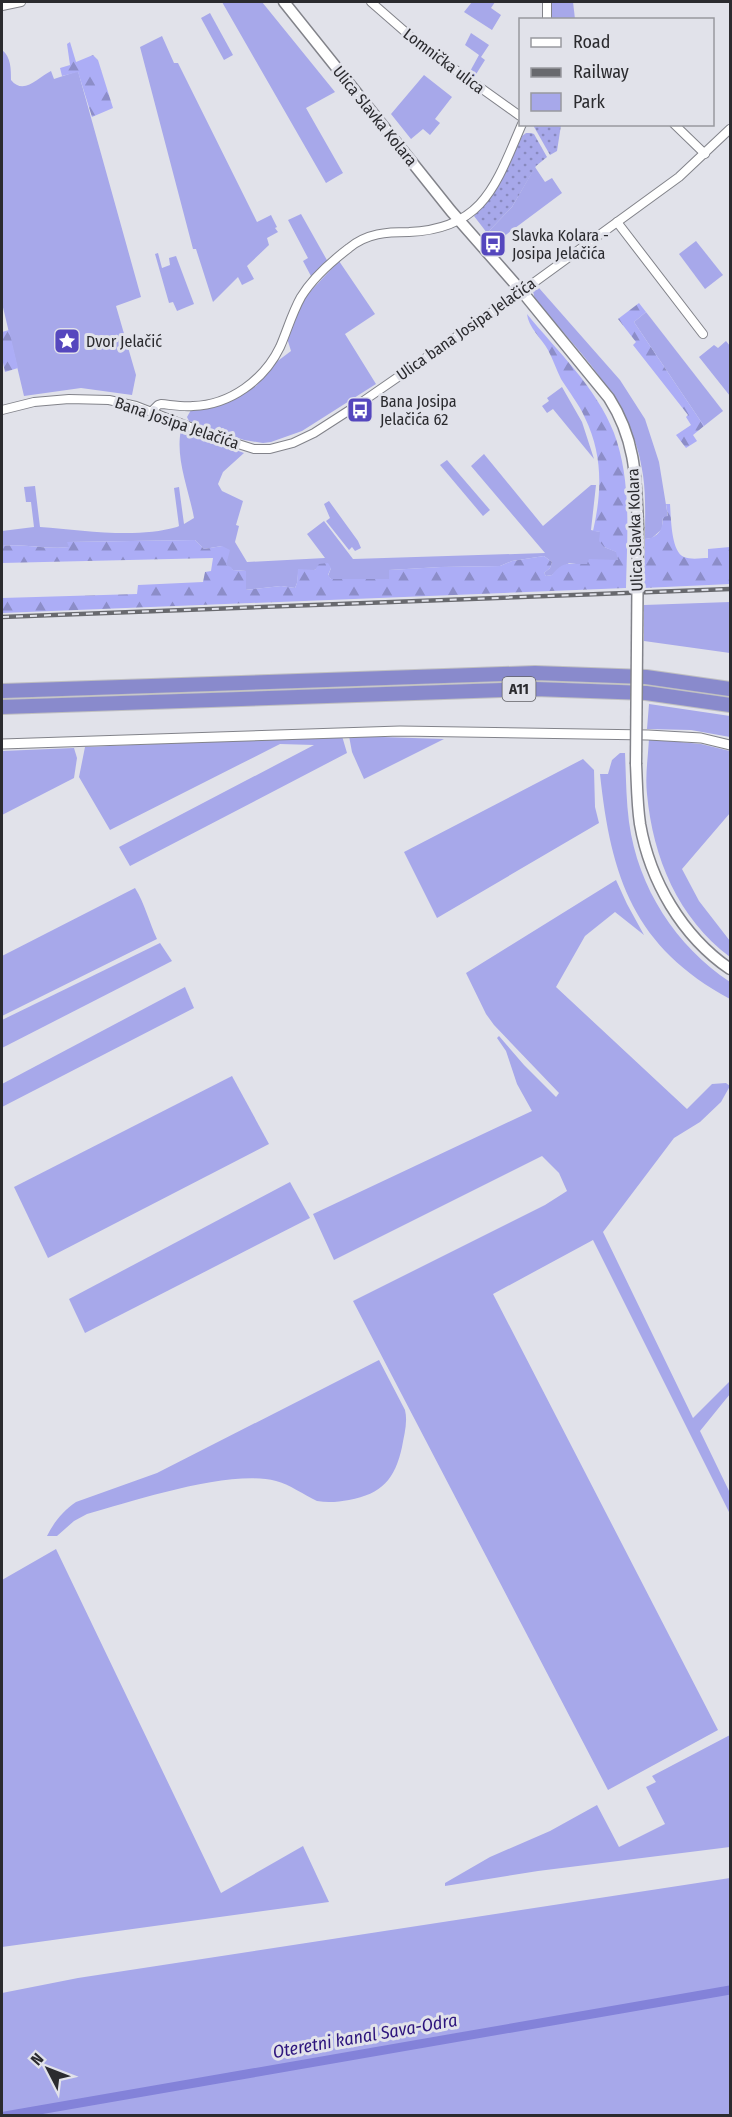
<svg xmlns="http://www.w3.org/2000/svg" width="732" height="2117" font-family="'Fira Sans Condensed',sans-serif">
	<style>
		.green { fill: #a7a8ea }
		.forest { fill: url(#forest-firs) }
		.park { fill: url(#park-dots) }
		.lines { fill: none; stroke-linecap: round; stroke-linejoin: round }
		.canal { stroke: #8382d9; stroke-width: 9 }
		.minor-casing { stroke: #82838a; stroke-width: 10 }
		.tertiary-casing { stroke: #82838a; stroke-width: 11 }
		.secondary-casing { stroke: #82838a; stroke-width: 13 }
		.motorway-casing { stroke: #bfbfc1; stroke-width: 16 }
		.minor { stroke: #fff; stroke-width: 8 }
		.tertiary { stroke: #fff; stroke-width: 9 }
		.secondary { stroke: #fff; stroke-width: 10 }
		.motorway { stroke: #898acc; stroke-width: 14 }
		.rail-casing { stroke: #68696e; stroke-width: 4.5 }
		.rail { stroke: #e1e2ea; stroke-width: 2; stroke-dasharray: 7; stroke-linecap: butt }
		.secondary-bridge-casing { stroke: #82838a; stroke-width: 13; stroke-linecap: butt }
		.secondary-bridge { stroke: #fff; stroke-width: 10 }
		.labels { text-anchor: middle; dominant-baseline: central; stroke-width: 6; stroke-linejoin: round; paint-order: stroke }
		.shield { fill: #e1e2ea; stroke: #626267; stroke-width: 1.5 }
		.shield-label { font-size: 15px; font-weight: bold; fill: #2b2b2f }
		.street-label { font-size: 16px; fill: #2b2b2f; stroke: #e1e2ea }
		.poi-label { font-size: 16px; fill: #2b2b2f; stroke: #e1e2ea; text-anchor: start }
		.water-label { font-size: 18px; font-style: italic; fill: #2d157d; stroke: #e1e2ea }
	</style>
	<defs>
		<pattern id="forest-firs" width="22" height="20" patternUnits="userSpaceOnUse" patternTransform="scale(1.5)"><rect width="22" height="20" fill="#acadf6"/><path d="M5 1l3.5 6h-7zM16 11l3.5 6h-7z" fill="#8c8dc8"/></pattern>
		<pattern id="park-dots" width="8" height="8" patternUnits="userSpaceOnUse" patternTransform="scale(1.5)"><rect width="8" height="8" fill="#a7a8ea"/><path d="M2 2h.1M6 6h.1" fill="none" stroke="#8889be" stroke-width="1.8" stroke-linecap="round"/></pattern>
	</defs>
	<rect width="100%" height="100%" fill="#e1e2ea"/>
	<g class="green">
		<polygon points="222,2 262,2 335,92 306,108 343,173 326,183"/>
		<polygon points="472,2 495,2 491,8 501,15 492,30 464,12"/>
		<polygon points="551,2 573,2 575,19 551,19"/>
		<polygon points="210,13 233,55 224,60 201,18"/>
		<polygon points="471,33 489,45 481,57 485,60 473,79 468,75 479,55 465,45"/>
		<polygon points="162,36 174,63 178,63 257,222 271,215 277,227 275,228 278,232 267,238 269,245 247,266 254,279 242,285 238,277 213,302 196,249 193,249 140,47"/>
		<path d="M2,50c9,7 9,19 9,30 13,16 27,-3 40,-9l3,8 24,-8 63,226 -25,9 20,69 -4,20 -51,-7 -57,8 -22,-93z"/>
		<polygon points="424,75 452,97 435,119 440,123 430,135 423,129 411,139 391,114"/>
		<polygon points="535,167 545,182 552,178 562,193 495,243 487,233 512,207"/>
		<polygon points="301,214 328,262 312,278 303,261 308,258 288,220"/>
		<polygon points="696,241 723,275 705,289 679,254"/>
		<polygon points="158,253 162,268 170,265 169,258 176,256 194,304 177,311 173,302 169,303 155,254"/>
		<polygon points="339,261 375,314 345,334 376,384 302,431 271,442 263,443 244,440 189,421 187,417 191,410 222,405 247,391 256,386 275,363 291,351 287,338 304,298"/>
		<path d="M539,288l81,92 25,39 14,43 9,55h-5l-1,12 -10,9 -7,1c0,-21 1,-43 -2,-64 -9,-72 -63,-122 -108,-175l-2,-9z"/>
		<polygon points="646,312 723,411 704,426 634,322"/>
		<polygon points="726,341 730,346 730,396 699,357 714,345 718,348"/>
		<polygon points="562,387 582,422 594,459 553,409 547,413 542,406 549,401 547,398"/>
		<path d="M181,430l63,23 -21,19 -5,12 4,7 21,10 -7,24 3,1 -4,16 12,20 78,-4 -18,-24 17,-13 29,38 192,-6 -74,-87 13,-12 59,72 48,-41h5l-5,45 9,2 4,15 13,5 1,8 -35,5 -14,-2 -17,12 -6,1 -2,-3 6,-5 2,-6 -8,-6 -32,5 -12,5 -59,1 -52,3v9l-7,1 -51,-1 -3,-3 3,-8 -13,1 -20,5 -1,9 -2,5 -14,-2 -36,4 1,-19 -13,-1 -7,-4 -4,-20 -18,3 -9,-9 -127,2 2,5c-23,3 -46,-4 -68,-1v-15l32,-4 -3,-25h-5l-2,-15 11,-1 5,41c43,3 95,12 137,0l2,-1 -5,-38 5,-1 5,37 10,-6c-5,-28 -19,-60 -13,-88z"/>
		<polygon points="447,460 490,510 483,516 440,465"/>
		<polygon points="329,501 358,541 361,548 355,551 352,547 349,550 326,521 330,518 324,504"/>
		<polygon points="730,602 730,653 644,641 644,605"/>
		<polygon points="649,704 730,716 730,737 691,730 647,729"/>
		<polygon points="342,736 347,753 130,866 119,847 314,745 280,744 110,830 79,777 85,747"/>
		<polygon points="349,736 444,739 364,779 352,752"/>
		<path d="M649,739l52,5 29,7v62l-48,56 17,32 31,40v16c-52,-39 -77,-99 -83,-163 -2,-18 1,-37 2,-55z"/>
		<polygon points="74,748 77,758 74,778 2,815 2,751"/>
		<path d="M620,753h5c1,23 1,46 4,69 9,66 47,124 101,160v17c-96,-52 -119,-121 -130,-225h8l4,-14z"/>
		<polygon points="583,759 594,770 595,807 599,823 437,918 404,852"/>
		<polygon points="616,880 627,904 644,935 615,912 585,936 556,987 687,1109 712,1084 726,1083 730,1086 721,1102 700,1122 674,1138 603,1232 693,1418 730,1381 730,1394 700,1431 730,1493 730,1514 593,1240 493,1294 718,1730 608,1790 353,1301 545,1205 567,1191 559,1173 542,1156 334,1260 313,1214 532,1111 517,1084 506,1051 497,1038 499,1036 524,1065 556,1097 559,1093 494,1025 486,1014 466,973"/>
		<path d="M135,888c10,16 14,34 22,51l-155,77v-60z"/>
		<polygon points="160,943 172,961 2,1048 2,1020"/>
		<polygon points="185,987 194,1008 2,1107 2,1084"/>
		<polygon points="232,1076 269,1144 48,1258 14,1187"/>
		<polygon points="290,1182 310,1218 85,1333 69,1299"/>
		<path d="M379,1360l26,50c3,12 -1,25 -3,37 -7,32 -20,47 -53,53 -11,2 -21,3 -32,1 -13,-6 -28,-17 -41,-20 -46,-12 -142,20 -189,33l-13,7 -17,15h-10c7,-14 16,-25 29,-34l81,-29z"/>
		<polygon points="56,1549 221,1893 303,1846 329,1902 2,1947 2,1580"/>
		<polygon points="730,1735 730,1847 538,1871 445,1886 445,1883 490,1857 550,1831 597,1805 619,1847 665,1824 646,1787 656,1782 652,1776"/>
		<polygon points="730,1878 730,2115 2,2115 2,1993 78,1978"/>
	</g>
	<g class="forest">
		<polygon points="70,42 76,62 93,55 98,60 113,108 92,117 78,72 62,76 60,68 70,65 67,44"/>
		<polygon points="639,303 646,312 634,322 704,426 693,435 697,441 686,448 676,435 691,425 686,417 688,415 633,345 636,342 618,319"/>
		<path d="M527,314c30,37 70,74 87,119 18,48 13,104 12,155l-624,25v-15l135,-4 1,-9 65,-3 2,-10 6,-1 2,-13 -211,5v-17c22,-3 44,4 67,1l-2,-5 128,-2 9,9 18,-3 8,4 -4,15 5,2 2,3 13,1v19l35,-4 14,2 2,-5 1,-14 17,1 4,-6 9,-1 3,5 -3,7 3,4h58v-9l52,-3 59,-1 12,-5 32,-5 8,6 -2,6 -6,5 2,3 6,-1c12,-16 18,-10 35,-11l2,-5 29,1 -2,-8 -12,-5 -5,-6 1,-9 -7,-1c9,-39 10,-76 -8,-113 -6,-14 -16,-26 -24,-39 -5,-10 -8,-20 -13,-29 -6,-11 -20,-23 -21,-36z"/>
		<polygon points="9,330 18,368 5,372 2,358 2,332"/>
		<path d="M666,504h4c1,13 1,48 14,53 7,3 18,1 24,1v-9l22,-2v37l-86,4 1,-49c13,-1 18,-9 18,-22l5,-1z"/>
	</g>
	<g class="park">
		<polygon points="533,125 561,125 557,151 550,155"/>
		<path d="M526,133h5l3,1 13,23 -11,9 -24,41 -25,26 -13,-17c23,-23 35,-51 48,-80z"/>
	</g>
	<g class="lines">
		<polyline class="canal" points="5,2116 730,1990"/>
		<defs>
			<g id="minor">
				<polyline points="371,2 418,43 520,116"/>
				<polyline points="547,2 547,20"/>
				<polyline points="2,6 21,2"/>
				<polyline points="674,124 705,154"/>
				<polyline points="617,222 703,334"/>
				<polyline points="2,410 34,402 69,399 109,400 136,406 216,437 254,449 270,449 293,443 314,433 359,404 521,292 679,177 730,129"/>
				<path d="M152,411l6,-6 3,-1c11,1 22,3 32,2 37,-1 71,-26 87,-59 7,-16 12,-34 21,-50 11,-18 31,-36 48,-49 18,-15 38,-16 60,-16 75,-3 87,-48 113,-108"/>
			</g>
			<polyline id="tertiary" points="2,744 400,731 648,735 701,738 730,745"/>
			<g id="secondary">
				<path d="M284,2l167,209 73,83 85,104c27,42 27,81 29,129"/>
				<path d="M636,764c1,20 1,40 4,60 10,57 42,112 90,145"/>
			</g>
			<g id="motorway">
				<polyline points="2,691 535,673 646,677 730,689"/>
				<polyline points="2,707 535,689 646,693 730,705"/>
			</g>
		</defs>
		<use href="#minor" class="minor-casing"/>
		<use href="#tertiary" class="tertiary-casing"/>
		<use href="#secondary" class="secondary-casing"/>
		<use href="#motorway" class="motorway-casing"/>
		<use href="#minor" class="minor"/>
		<use href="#tertiary" class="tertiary"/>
		<use href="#secondary" class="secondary"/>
		<use href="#motorway" class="motorway"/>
		<defs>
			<polyline id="rail" points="2,617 730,589"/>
		</defs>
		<use href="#rail" class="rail-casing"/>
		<use href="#rail" class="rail"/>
		<defs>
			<polyline id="secondary-bridge" points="636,764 638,527"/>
		</defs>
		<use href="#secondary-bridge" class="secondary-bridge-casing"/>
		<use href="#secondary-bridge" class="secondary-bridge"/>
	</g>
	<defs>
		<symbol id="bus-square" viewBox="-11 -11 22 22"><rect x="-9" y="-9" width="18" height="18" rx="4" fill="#5547be" stroke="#e1e2ea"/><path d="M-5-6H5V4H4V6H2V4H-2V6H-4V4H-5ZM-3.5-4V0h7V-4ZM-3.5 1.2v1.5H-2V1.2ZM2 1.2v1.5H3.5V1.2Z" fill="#fff"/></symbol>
		<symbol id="sight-square" viewBox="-11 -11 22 22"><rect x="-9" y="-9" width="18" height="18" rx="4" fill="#5547be" stroke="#e1e2ea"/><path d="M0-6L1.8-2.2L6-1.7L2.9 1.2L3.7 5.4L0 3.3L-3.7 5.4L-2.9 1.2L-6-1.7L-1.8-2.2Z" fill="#fff"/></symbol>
	</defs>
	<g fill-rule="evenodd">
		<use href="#bus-square" x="478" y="229" width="30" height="30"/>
		<use href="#sight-square" x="52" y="326" width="30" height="30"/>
		<use href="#bus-square" x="345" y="395" width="30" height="30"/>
	</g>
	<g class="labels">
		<rect class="shield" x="502.5" y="677" width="33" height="24" rx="4.5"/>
		<g class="shield-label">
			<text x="519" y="689">A11</text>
		</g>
		<g class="street-label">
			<text transform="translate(444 61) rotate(37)">Lomnička ulica</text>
			<text transform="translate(375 116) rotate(51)">Ulica Slavka Kolara</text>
			<text transform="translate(466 329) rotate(-35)">Ulica bana Josipa Jelačića</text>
			<text transform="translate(177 423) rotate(19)">Bana Josipa Jelačića</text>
			<text transform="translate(635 530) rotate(-92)">Ulica Slavka Kolara</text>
		</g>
		<g class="poi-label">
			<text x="512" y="235">Slavka Kolara -<tspan x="512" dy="18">Josipa Jelačića</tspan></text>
			<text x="86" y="341">Dvor Jelačić</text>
			<text x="380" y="401">Bana Josipa<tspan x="380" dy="18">Jelačića 62</tspan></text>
		</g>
		<g class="water-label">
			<text transform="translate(365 2036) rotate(-10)">Oteretni kanal Sava-Odra</text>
		</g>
	</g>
	<rect width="732" height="2117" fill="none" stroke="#2b2b2f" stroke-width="6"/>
	<rect x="519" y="18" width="195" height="108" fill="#e1e2ea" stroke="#98999f" stroke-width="1.5"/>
	<rect x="531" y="38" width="30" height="9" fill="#ffffff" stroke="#98999f" stroke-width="1.5"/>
	<text x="573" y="48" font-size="18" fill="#2b2b2f">Road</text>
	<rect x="531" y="68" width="30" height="9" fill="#68696e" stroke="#98999f" stroke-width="1.5"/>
	<text x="573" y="78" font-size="18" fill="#2b2b2f">Railway</text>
	<rect x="531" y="93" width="30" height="18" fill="#a7a8ea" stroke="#98999f" stroke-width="1.5"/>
	<text x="573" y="108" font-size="18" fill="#2b2b2f">Park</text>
	<g transform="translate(48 2069) rotate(312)" stroke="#e1e2ea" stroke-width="4.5" paint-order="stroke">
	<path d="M0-4.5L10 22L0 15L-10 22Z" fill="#2b2b2f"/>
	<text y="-9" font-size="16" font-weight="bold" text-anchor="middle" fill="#2b2b2f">N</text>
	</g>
</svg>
